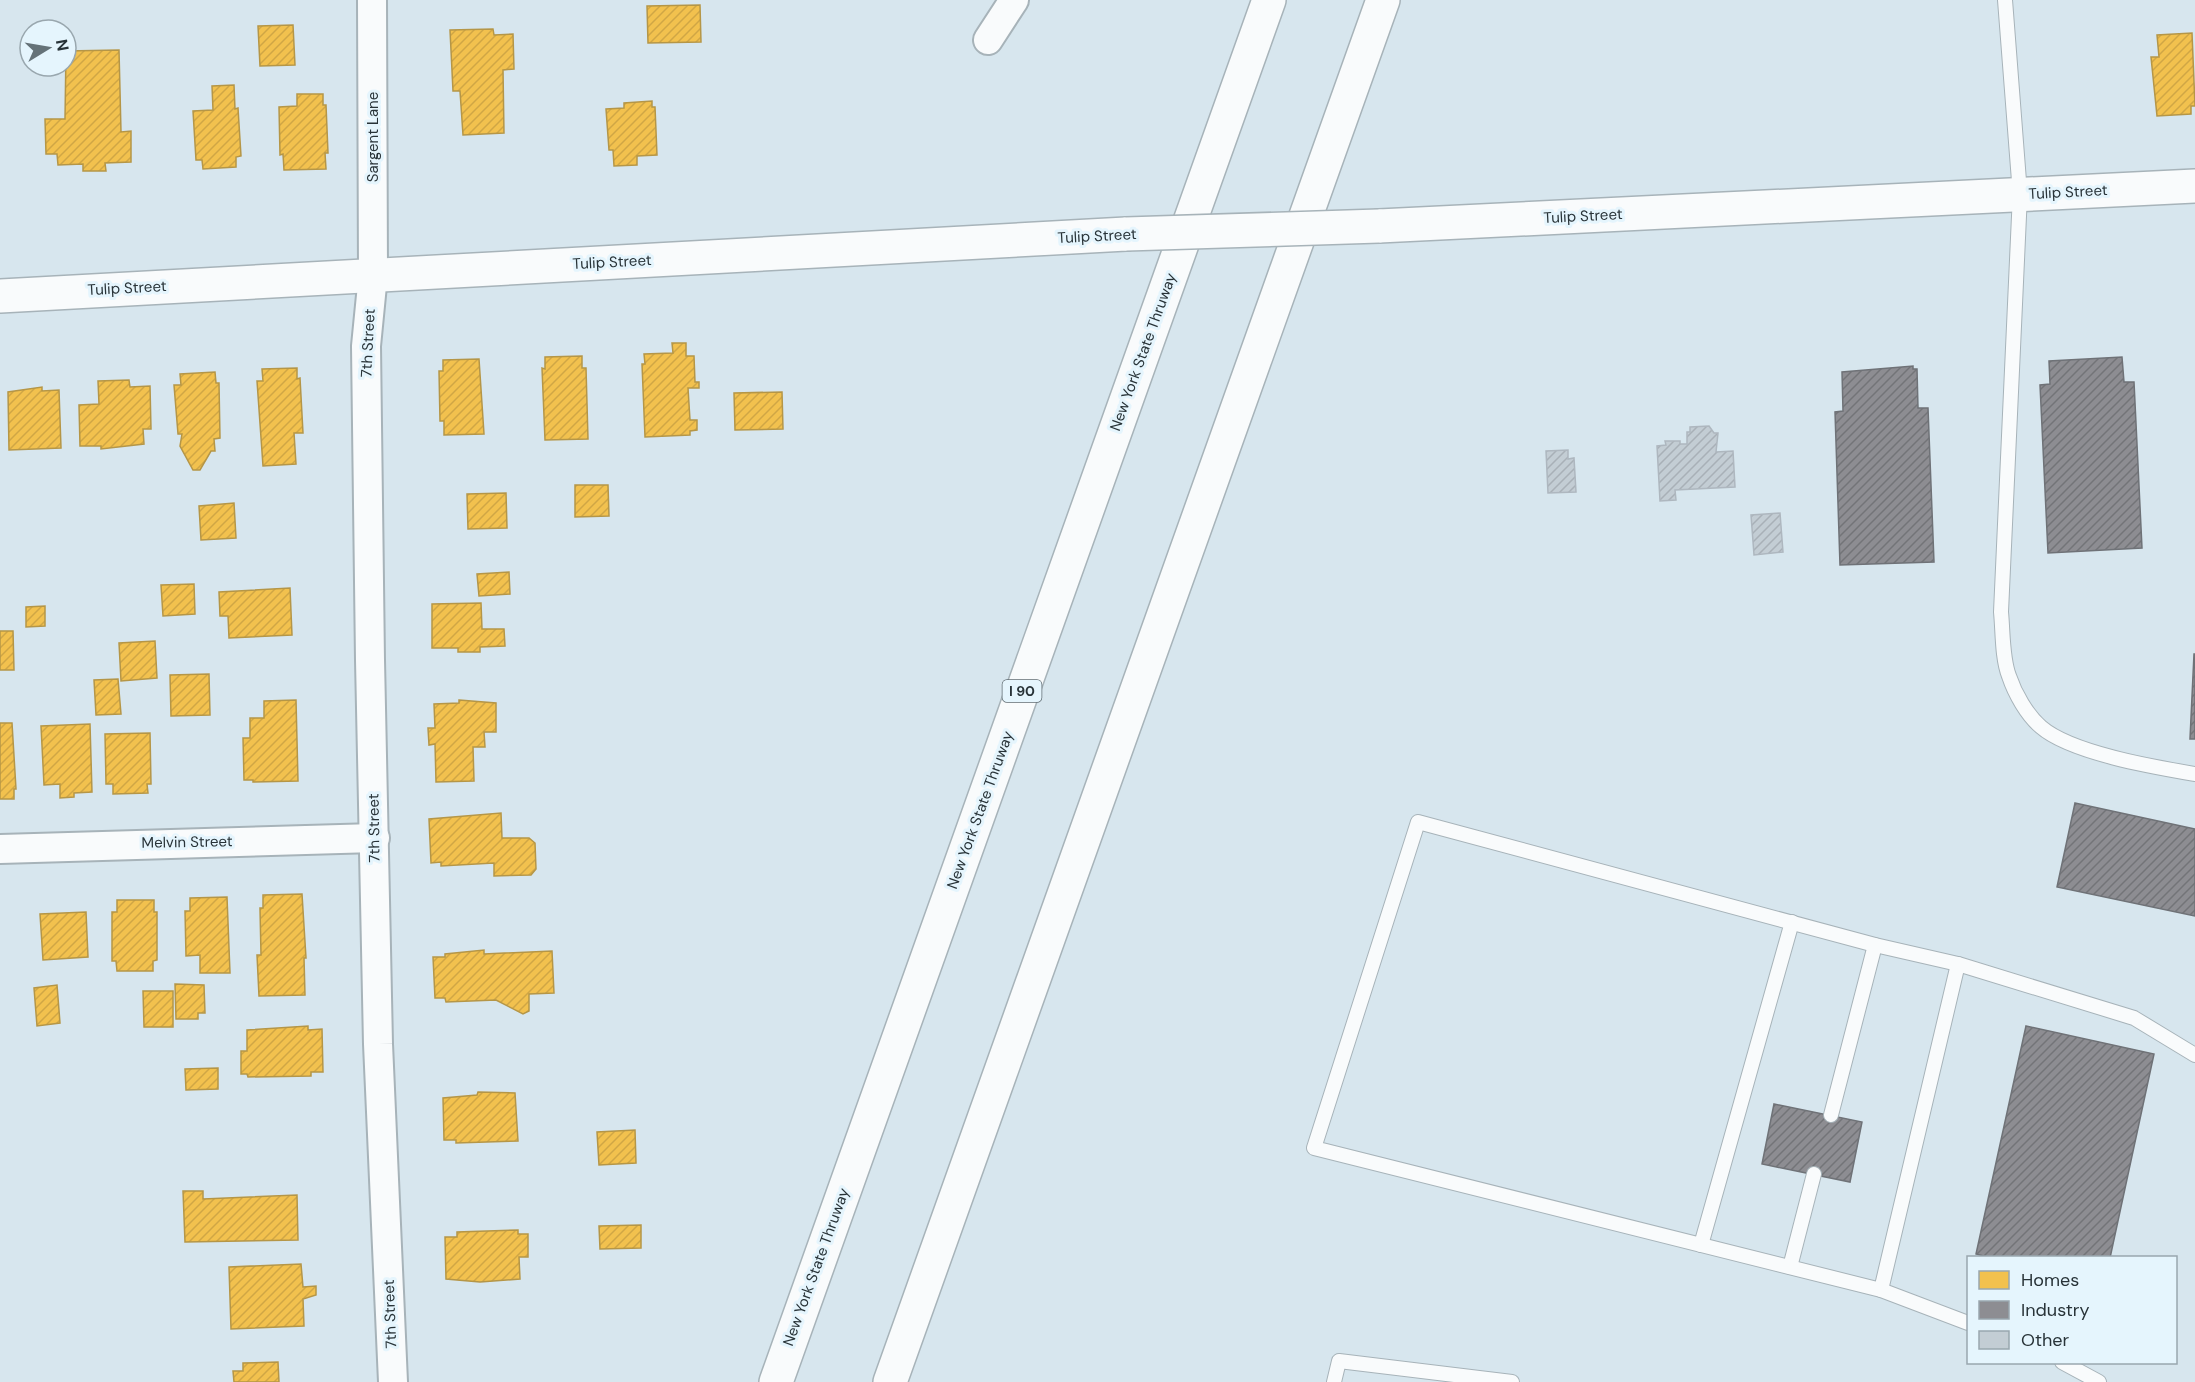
<svg xmlns="http://www.w3.org/2000/svg" width="2195" height="1382" font-family="'DM Sans',sans-serif">
	<style>
		.homes { fill: url(#homes-hatch); stroke: #b59647; stroke-width: 1.5 }
		.industry { fill: url(#industry-hatch); stroke: #6f7277; stroke-width: 1.5 }
		.building { fill: url(#building-hatch); stroke: #aeb7bf; stroke-width: 1.5 }
		.lines { fill: none; stroke-linecap: round; stroke-linejoin: round }
		.service-casing { stroke: #a7b3b9; stroke-width: 16 }
		.minor-casing { stroke: #a7b3b9; stroke-width: 32 }
		.tertiary-casing { stroke: #a7b3b9; stroke-width: 36 }
		.motorway-casing { stroke: #a7b3b9; stroke-width: 36 }
		.service { stroke: #f9fbfc; stroke-width: 14 }
		.minor { stroke: #f9fbfc; stroke-width: 28 }
		.tertiary { stroke: #f9fbfc; stroke-width: 33 }
		.motorway { stroke: #f9fbfc; stroke-width: 33 }
		.tertiary-bridge-casing { stroke: #a7b3b9; stroke-width: 36; stroke-linecap: butt }
		.tertiary-bridge { stroke: #f9fbfc; stroke-width: 33 }
		.labels { text-anchor: middle; dominant-baseline: central; stroke-width: 6; stroke-linejoin: round; paint-order: stroke }
		.shield { fill: #e5f5fd; stroke: #616d73; stroke-width: 1.5 }
		.shield-label { font-size: 14px; font-weight: bold; fill: #283338 }
		.street-label { font-size: 15px; fill: #283338; stroke: #e5f5fd }
	</style>
	<defs>
		<pattern id="homes-hatch" width="6" height="6" patternUnits="userSpaceOnUse" patternTransform="scale(1.5)"><rect width="6" height="6" fill="#f2c14e"/><path d="M-1 1l2-2M0 6l6-6M5 7l2-2" fill="none" stroke="#d0a645"/></pattern>
		<pattern id="industry-hatch" width="6" height="6" patternUnits="userSpaceOnUse" patternTransform="scale(1.5)"><rect width="6" height="6" fill="#8d8d92"/><path d="M-1 1l2-2M0 6l6-6M5 7l2-2" fill="none" stroke="#737478"/></pattern>
		<pattern id="building-hatch" width="6" height="6" patternUnits="userSpaceOnUse" patternTransform="scale(1.5)"><rect width="6" height="6" fill="#c3cdd4"/><path d="M-1 1l2-2M0 6l6-6M5 7l2-2" fill="none" stroke="#a8b0b7"/></pattern>
	</defs>
	<rect width="100%" height="100%" fill="#d7e6ee"/>
	<g class="homes">
		<polygon points="700,5 701,42 648,43 647,6"/>
		<polygon points="293,25 295,65 260,66 258,26"/>
		<polygon points="493,29 494,35 513,34 514,69 503,70 504,133 463,135 460,91 453,91 450,30"/>
		<polygon points="2192,33 2195,106 2191,106 2191,114 2157,116 2151,57 2159,57 2157,35"/>
		<polygon points="119,50 121,132 131,131 131,162 105,163 106,171 83,171 83,164 58,165 57,154 46,154 45,119 65,119 66,51"/>
		<polygon points="234,85 235,109 238,108 241,156 236,157 236,167 203,169 202,160 196,160 193,111 213,110 212,86"/>
		<polygon points="297,94 323,94 323,105 326,105 328,153 325,153 326,169 284,170 283,154 280,155 279,107 297,106"/>
		<polygon points="652,101 652,107 655,107 657,155 637,156 637,165 614,166 613,150 609,150 606,109 624,108 624,103"/>
		<polygon points="672,343 686,343 686,356 694,356 695,382 699,382 699,388 688,388 690,420 697,420 697,430 690,431 690,435 645,437 642,364 645,364 644,354 673,353"/>
		<polygon points="582,356 582,368 586,368 588,439 545,440 542,368 545,369 545,357"/>
		<polygon points="479,359 484,434 444,435 444,421 440,421 439,371 443,371 443,360"/>
		<polygon points="297,368 297,379 300,378 303,433 294,433 296,464 263,466 257,381 263,381 262,369"/>
		<polygon points="215,372 216,383 219,383 220,438 214,439 215,451 211,451 200,470 193,470 180,446 182,434 178,434 174,385 181,385 180,374"/>
		<polygon points="129,380 130,387 150,386 151,429 143,429 144,444 101,449 101,446 80,446 79,405 99,404 98,381"/>
		<polygon points="42,387 42,391 59,390 61,448 9,450 8,392"/>
		<polygon points="782,392 783,429 735,430 734,393"/>
		<polygon points="575,485 608,485 609,516 575,517"/>
		<polygon points="506,493 507,528 468,529 467,494"/>
		<polygon points="234,503 236,538 201,540 199,506"/>
		<polygon points="509,572 510,594 479,596 477,574"/>
		<polygon points="194,584 195,614 163,616 161,585"/>
		<polygon points="290,588 292,635 229,638 228,616 220,616 219,592"/>
		<polygon points="481,603 482,629 504,629 505,646 480,647 480,652 458,652 458,648 432,648 432,604"/>
		<polygon points="45,606 45,626 26,627 26,607"/>
		<polygon points="0,631 13,631 14,670 0,670"/>
		<polygon points="155,641 157,678 121,681 119,643"/>
		<polygon points="209,674 210,715 171,716 170,675"/>
		<polygon points="118,679 121,714 96,715 94,680"/>
		<polygon points="296,700 298,781 253,782 253,780 244,780 243,738 250,738 250,718 264,718 264,701"/>
		<polygon points="459,700 496,703 496,732 484,732 485,747 473,747 474,781 436,782 435,744 429,745 428,728 435,728 434,704 459,703"/>
		<polygon points="0,723 12,723 16,789 14,789 14,799 0,799"/>
		<polygon points="90,724 92,792 74,793 74,797 60,798 60,784 44,785 41,726"/>
		<polygon points="150,733 151,784 147,784 148,793 113,794 113,784 106,784 105,734"/>
		<polygon points="501,813 502,838 529,838 535,843 536,869 531,875 494,876 494,863 441,866 441,862 431,863 429,819"/>
		<polygon points="302,894 306,958 304,958 305,995 259,996 257,955 261,955 260,908 263,908 263,895"/>
		<polygon points="227,897 230,973 200,973 200,955 186,956 185,911 190,911 190,898"/>
		<polygon points="117,900 154,900 154,912 157,912 157,960 153,961 153,971 117,971 116,961 112,961 112,912 117,912"/>
		<polygon points="86,912 88,957 43,960 40,914"/>
		<polygon points="484,950 484,954 552,951 554,993 529,994 529,1011 523,1014 496,1000 446,1002 445,998 435,998 433,957 445,957 445,954"/>
		<polygon points="175,984 204,985 205,1013 198,1013 198,1019 176,1019"/>
		<polygon points="57,985 60,1023 37,1026 34,988"/>
		<polygon points="143,991 173,991 173,1027 144,1027"/>
		<polygon points="308,1026 308,1030 322,1029 323,1072 311,1072 311,1076 248,1077 247,1074 241,1074 241,1051 247,1051 247,1030"/>
		<polygon points="218,1068 218,1089 186,1090 185,1069"/>
		<polygon points="478,1092 515,1093 518,1141 456,1143 456,1140 444,1140 443,1098 477,1095"/>
		<polygon points="635,1130 636,1163 599,1165 597,1132"/>
		<polygon points="183,1191 203,1191 203,1199 297,1195 298,1240 185,1242"/>
		<polygon points="641,1225 641,1248 600,1249 599,1226"/>
		<polygon points="518,1230 518,1234 528,1234 528,1257 519,1257 520,1279 480,1282 446,1279 445,1237 457,1237 457,1232"/>
		<polygon points="301,1264 303,1287 316,1286 316,1295 303,1299 304,1326 231,1329 229,1267"/>
		<polygon points="278,1362 279,1382 234,1382 233,1371 243,1371 243,1363"/>
	</g>
	<g class="industry">
		<polygon points="2122,357 2124,382 2134,382 2142,548 2048,553 2040,385 2050,384 2049,361"/>
		<polygon points="1913,366 1913,369 1917,369 1918,408 1928,408 1934,562 1840,565 1835,412 1843,411 1842,372"/>
		<polygon points="2194,654 2195,654 2195,739 2190,739"/>
		<polygon points="2075,803 2195,829 2195,916 2057,887"/>
		<polygon points="2026,1026 2154,1054 2110,1258 1991,1258 1976,1254"/>
		<polygon points="1774,1104 1862,1122 1850,1182 1762,1164"/>
	</g>
	<g class="building">
		<polygon points="1709,426 1714,433 1718,433 1716,452 1733,451 1735,487 1675,490 1676,500 1660,501 1657,446 1666,445 1665,441 1680,441 1680,444 1687,444 1687,432 1690,432 1690,427"/>
		<polygon points="1568,450 1568,459 1574,458 1576,492 1548,493 1546,451"/>
		<polygon points="1780,513 1783,552 1754,555 1751,515"/>
	</g>
	<g class="lines">
		<defs>
			<g id="service">
				<path d="M2005,0l15,194 -19,418c2,20 1,46 8,64 6,18 18,39 32,51 30,26 113,40 154,47"/>
				<polyline points="1831,1115 1875,945"/>
				<polyline points="1701,1245 1792,922"/>
				<polyline points="1790,1267 1814,1174"/>
				<polyline points="1881,1290 1314,1148 1418,822 1875,945 1958,964"/>
				<polyline points="1968,1323 1881,1290 1958,964 2134,1018 2195,1055"/>
				<polyline points="2062,1362 2099,1382"/>
				<polyline points="1334,1382 1339,1361 1512,1382"/>
			</g>
			<g id="minor">
				<polyline points="372,0 373,275 366,346 370,660 378,1044 393,1382"/>
				<polyline points="988,40 1014,0"/>
				<polyline points="0,849 375,838"/>
			</g>
			<g id="tertiary">
				<polyline points="1379,226 2195,186"/>
				<polyline points="0,296 1126,234"/>
			</g>
			<g id="motorway">
				<polyline points="776,1382 1269,0"/>
				<polyline points="890,1382 1383,0"/>
			</g>
		</defs>
		<use href="#service" class="service-casing"/>
		<use href="#minor" class="minor-casing"/>
		<use href="#tertiary" class="tertiary-casing"/>
		<use href="#motorway" class="motorway-casing"/>
		<use href="#service" class="service"/>
		<use href="#minor" class="minor"/>
		<use href="#tertiary" class="tertiary"/>
		<use href="#motorway" class="motorway"/>
		<defs>
			<polyline id="tertiary-bridge" points="1126,234 1379,226"/>
		</defs>
		<use href="#tertiary-bridge" class="tertiary-bridge-casing"/>
		<use href="#tertiary-bridge" class="tertiary-bridge"/>
	</g>
	<g class="labels">
		<rect class="shield" x="1002.5" y="680" width="39" height="22" rx="4.5"/>
		<g class="shield-label">
			<text x="1022" y="691">I 90</text>
		</g>
		<g class="street-label">
			<text transform="translate(373 137) rotate(-90)">Sargent Lane</text>
			<text transform="translate(2068 192) rotate(-3)">Tulip Street</text>
			<text transform="translate(1583 216) rotate(-3)">Tulip Street</text>
			<text transform="translate(1097 236) rotate(-3)">Tulip Street</text>
			<text transform="translate(612 262) rotate(-3)">Tulip Street</text>
			<text transform="translate(127 288) rotate(-3)">Tulip Street</text>
			<text transform="translate(368 343) rotate(-87)">7th Street</text>
			<text transform="translate(1143 352) rotate(-70)">New York State Thruway</text>
			<text transform="translate(980 810) rotate(-70)">New York State Thruway</text>
			<text transform="translate(374 828) rotate(-91)">7th Street</text>
			<text transform="translate(187 842) rotate(-1)">Melvin Street</text>
			<text transform="translate(816 1267) rotate(-70)">New York State Thruway</text>
			<text transform="translate(390 1314) rotate(-92)">7th Street</text>
		</g>
	</g>
	<rect x="1967" y="1256" width="210" height="108" fill="#e5f5fd" stroke="#99a7ae" stroke-width="1.5"/>
	<rect x="1979" y="1271" width="30" height="18" fill="#f2c14e" stroke="#99a7ae" stroke-width="1.5"/>
	<text x="2021" y="1286" font-size="18" fill="#283338">Homes</text>
	<rect x="1979" y="1301" width="30" height="18" fill="#8d8d92" stroke="#99a7ae" stroke-width="1.5"/>
	<text x="2021" y="1316" font-size="18" fill="#283338">Industry</text>
	<rect x="1979" y="1331" width="30" height="18" fill="#c3cdd4" stroke="#99a7ae" stroke-width="1.5"/>
	<text x="2021" y="1346" font-size="18" fill="#283338">Other</text>
	<g transform="translate(48 48) rotate(79)"><circle r="28" fill="#e5f5fd" stroke="#99a7ae" stroke-width="1.5"/>
	<path d="M0-4.5L10 22L0 15L-10 22Z" fill="#657278"/>
	<text y="-9" font-size="16" font-weight="bold" text-anchor="middle" fill="#283338">N</text>
	</g>
</svg>
